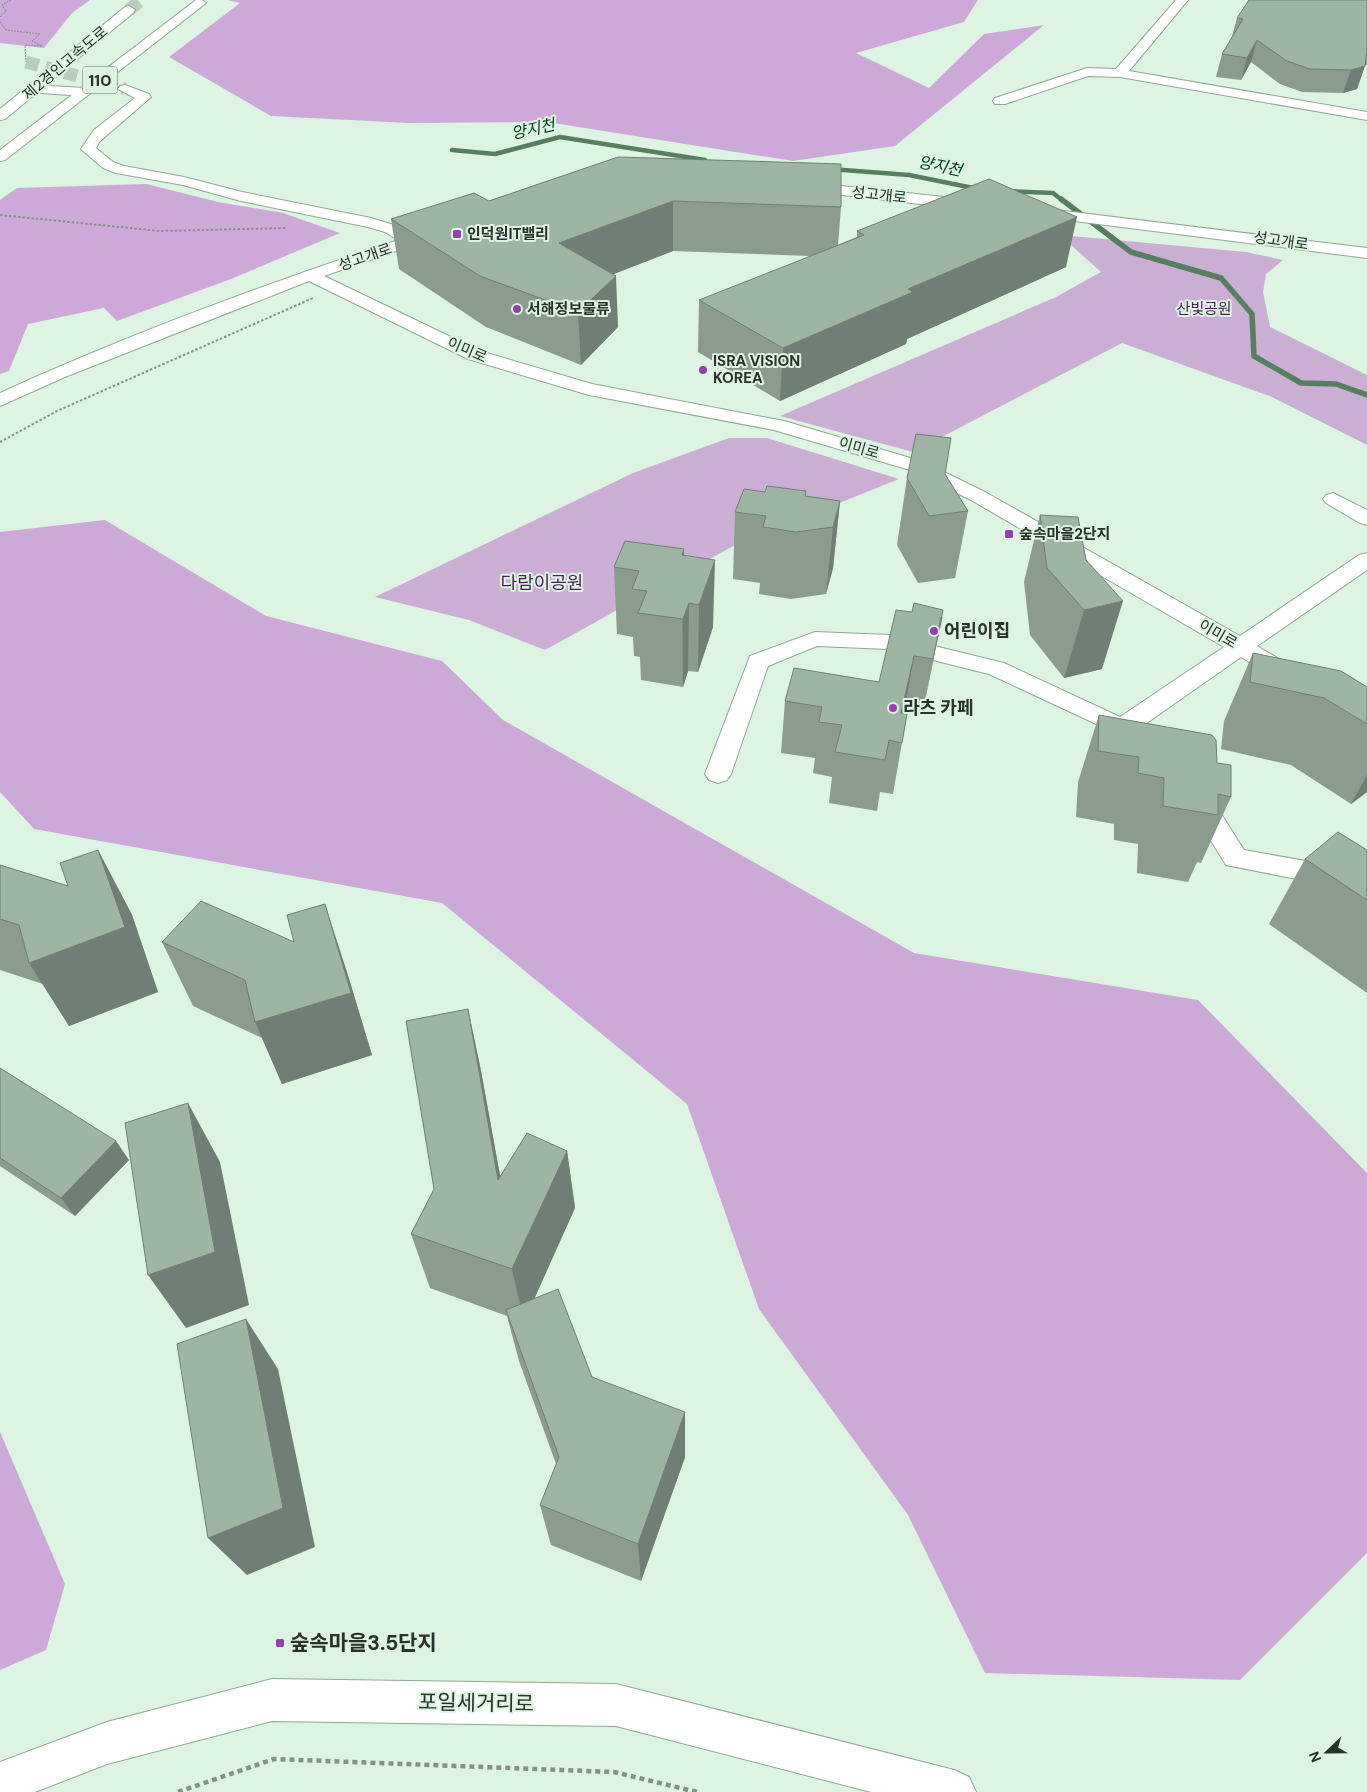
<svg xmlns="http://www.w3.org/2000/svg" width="1367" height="1792" font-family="'DM Sans','Noto Sans KR',sans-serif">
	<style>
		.green { fill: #caaed3 }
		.forest { fill: #cda9d8 }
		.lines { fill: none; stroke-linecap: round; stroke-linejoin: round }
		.stream-far1 { stroke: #587e62; stroke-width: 4.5 }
		.stream { stroke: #587e62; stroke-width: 5.5 }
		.minor-tunnel { stroke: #b8cdbc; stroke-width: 13; stroke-dasharray: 13 7; stroke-linecap: butt }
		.highway-tunnel { stroke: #b8cdbc; stroke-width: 13; stroke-dasharray: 13 7; stroke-linecap: butt }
		.minor-casing { stroke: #91a796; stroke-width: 2 }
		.highway-casing { stroke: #91a796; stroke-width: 2 }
		.path-far2 { stroke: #829285; stroke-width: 1; stroke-dasharray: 2 1; stroke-linecap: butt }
		.path-far1 { stroke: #829285; stroke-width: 2; stroke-dasharray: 2.5 2; stroke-linecap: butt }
		.path { stroke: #829285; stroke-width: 4.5; stroke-dasharray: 5 4; stroke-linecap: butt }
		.minor { fill: #fff; fill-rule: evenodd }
		.highway { fill: #fff; fill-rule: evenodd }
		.wall { fill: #899c8d }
		.shaded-wall { fill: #6f7f73 }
		.building { fill: #9fb5a4; stroke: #6f7f73 }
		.poi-dot { fill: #9540ae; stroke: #dcf4e1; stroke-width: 2 }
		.labels { text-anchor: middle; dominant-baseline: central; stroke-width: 4; stroke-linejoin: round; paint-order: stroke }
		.far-street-label { font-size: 15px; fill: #28312a; stroke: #dcf4e1 }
		.far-poi-label { font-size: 15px; font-weight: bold; fill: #28312a; stroke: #dcf4e1; text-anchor: start }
		.far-park-label { font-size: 15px; fill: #4a1e57; stroke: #dcf4e1 }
		.shield { fill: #dcf4e1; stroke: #5e6c61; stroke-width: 1 }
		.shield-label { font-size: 16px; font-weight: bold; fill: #28312a }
		.far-water-label { font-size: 16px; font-style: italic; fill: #01411e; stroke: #dcf4e1 }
		.park-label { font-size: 18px; fill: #4a1e57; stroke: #dcf4e1 }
		.poi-label { font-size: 18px; font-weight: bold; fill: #28312a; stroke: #dcf4e1; text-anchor: start }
		.near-poi-label { font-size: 21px; font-weight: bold; fill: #28312a; stroke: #dcf4e1; text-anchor: start }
		.near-street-label { font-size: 21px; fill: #28312a; stroke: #dcf4e1 }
	</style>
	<rect width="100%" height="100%" fill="#dcf4e1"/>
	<g class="green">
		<polygon points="1060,235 1246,252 1283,260 1266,274 1263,292 1270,327 1367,375 1367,445 1272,397 1122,343 913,452 780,416 1056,297 1101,272"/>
		<polygon points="729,438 767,438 899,479 735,545 545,650 469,620 375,597 633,473"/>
	</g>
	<g class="forest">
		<polygon points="0,0 90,0 72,13 44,48 0,43"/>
		<polygon points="227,0 978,0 964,22 856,53 929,88 984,34 1044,25 895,146 793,161 547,122 409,123 271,116 169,57 240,3"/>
		<polygon points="146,184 218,202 283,213 340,233 231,279 117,321 104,308 28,324 9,371 0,374 0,200 17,188"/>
		<polygon points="105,520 266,616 442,661 503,720 914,953 1198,1000 1367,1173 1367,1553 1240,1680 985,1673 908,1515 759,1309 687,1104 442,903 34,829 0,792 0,532"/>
		<polygon points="0,1432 65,1584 46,1650 0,1670"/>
	</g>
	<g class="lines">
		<g class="stream-far1">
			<polyline points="452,150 495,154 560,137 705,160"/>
			<polyline points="830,169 909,175 978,189"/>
			<polyline points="1006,191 1053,193 1062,200"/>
		</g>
		<polyline class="stream" points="1061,199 1131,252 1221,278 1252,314 1254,356 1301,383 1336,384 1367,395"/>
		<polyline class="minor-tunnel" points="26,62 125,89"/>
		<polyline class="highway-tunnel" points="129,10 141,0"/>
		<defs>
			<g id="minor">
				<polygon points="1176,0 1188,0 1129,71 1367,112 1367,120 1120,77 1088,76 1005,104 995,104 993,101 995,98 1087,68 1116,69"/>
				<polygon points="33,85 84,88 91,92 84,96 28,92 26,89 28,86"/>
				<path d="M125,85l24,9 2,3 -52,45 -3,6 17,14 11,4 60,11 58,15 129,26 26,8 15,9 18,-6 6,2 2,3 -2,3 -112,39 156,75 112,33 192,37 140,41 61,30 255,144 119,-81 8,-2v17l-110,76 37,22 4,5 -4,5c-18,6 -37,-12 -53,-21l-110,77 -9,2 -133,-62 -100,-25 -72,-3 -49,20 -37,108 -4,6 -9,3 -9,-3 -4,-6 45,-118 65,-24 74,3 115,28 116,54 104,-70 -253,-147 -61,-30 -136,-40 -185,-35 -121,-36 -159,-78 -244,96 -65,29v-13c129,-59 263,-108 398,-153l-13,-8 -17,-5 -127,-26 -58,-16 -67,-12 -13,-5 -22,-19 13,-19 41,-32 -17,-9 2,-3z"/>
				<polygon points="804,182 972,200 980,205 972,210 799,190 796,187 799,184"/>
				<polygon points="1040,208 1367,248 1367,258 1035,216 1032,213 1035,210"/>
				<polygon points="1333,493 1367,510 1367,525 1360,523 1326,503 1323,499 1326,495"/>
				<polygon points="1197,788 1206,790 1244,850 1345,868 1367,875 1367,896 1342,888 1226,865 1184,797 1188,790"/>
				<polygon points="272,1679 616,1684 954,1770 969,1777 976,1792 871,1792 616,1726 272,1721 107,1764 35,1792 0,1792 0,1762 107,1722"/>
			</g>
			<g id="highway">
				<polygon points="196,0 202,0 206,3 5,160 0,161 0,150"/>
				<polygon points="129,6 135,10 133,13 5,119 0,120 0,109 125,7"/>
			</g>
		</defs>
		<use href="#minor" class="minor-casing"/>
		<use href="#highway" class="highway-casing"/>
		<g class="path-far2">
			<polyline points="0,17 6,11 2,5 11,0"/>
			<polyline points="0,22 6,30 40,34 32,41 42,46 25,45 26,62"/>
		</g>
		<g class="path-far1">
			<polyline points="0,215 160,231 287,228"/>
			<polyline points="0,442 57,411 313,298"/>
		</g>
		<polyline class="path" points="178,1792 274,1759 614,1772 697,1792"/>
		<use href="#minor" class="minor"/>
		<use href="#highway" class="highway"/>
	</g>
	<g class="wall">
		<polygon points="1367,0 1367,65 1365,65 1357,89 1343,93 1302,92 1280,84 1251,62 1241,80 1216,77 1222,54 1231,40 1237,18"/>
		<polygon points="618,157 841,207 838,245 857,237 857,231 1066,267 907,339 906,344 780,401 698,352 699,300 811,256 673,251 613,274 618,327 581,365 486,327 399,269 391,219 489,201"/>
		<polygon points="945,474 968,511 955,578 918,583 897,545 907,478"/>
		<polygon points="806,496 840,501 833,568 826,594 791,599 759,594 760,583 733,579 735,512"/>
		<polygon points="1040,515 1086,560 1102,669 1064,678 1030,635 1024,582"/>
		<polygon points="684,549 684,555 713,627 698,672 688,671 683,687 641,680 640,657 634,656 633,637 617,634 614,567"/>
		<polygon points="940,624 923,711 905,708 904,713 907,714 893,794 880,792 877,811 829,803 832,777 813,773 815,758 781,753 785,701 879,682"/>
		<polygon points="1253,653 1367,687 1367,792 1351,804 1291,765 1221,749 1224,721"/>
		<polygon points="1099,715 1217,763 1231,797 1201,863 1197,862 1188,882 1137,873 1138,844 1114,840 1114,824 1076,817 1078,782"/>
		<polygon points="98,850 132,915 158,992 69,1026 43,984 0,970 0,865 68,886"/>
		<polygon points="1367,850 1367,993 1269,924 1305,859"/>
		<polygon points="162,942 346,969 372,1055 282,1084 262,1038 193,1006"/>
		<polygon points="468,1009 481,1071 500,1176 567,1151 575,1208 534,1298 592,1377 685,1457 641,1581 551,1545 540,1505 556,1464 519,1361 507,1316 430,1288 411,1234 434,1189"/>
		<polygon points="0,1068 129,1160 75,1216 0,1166"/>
	</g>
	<g class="shaded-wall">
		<polygon points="1257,40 1251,62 1241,80 1247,58"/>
		<polygon points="1365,66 1357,89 1343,93 1351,70"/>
		<polygon points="673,201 673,251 563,294 559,243"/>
		<polygon points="1077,217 1066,267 907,339 906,344 780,401 783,348 908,289"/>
		<polygon points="616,276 618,327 581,365 578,312"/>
		<polygon points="840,501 833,568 826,594 833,527"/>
		<polygon points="684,549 684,616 689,603 688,671 683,687 682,555"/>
		<polygon points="715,560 713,627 698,672 699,605"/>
		<polygon points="1123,601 1102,669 1064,678 1084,610"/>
		<polygon points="943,610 933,662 923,711 933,659"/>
		<polygon points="914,656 905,708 897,742 901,713"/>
		<polygon points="1367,775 1367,792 1351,804"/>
		<polygon points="98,850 132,915 158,992 69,1026 29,963"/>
		<polygon points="325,904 346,969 372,1055 282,1084 255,1022"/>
		<polygon points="468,1009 481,1071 511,1236 498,1180"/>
		<polygon points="188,1103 220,1162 249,1305 186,1328 148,1275"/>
		<polygon points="116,1141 129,1160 75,1216 61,1198"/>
		<polygon points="567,1151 575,1208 524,1322 512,1269"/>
		<polygon points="246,1319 278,1369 315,1547 247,1575 208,1538"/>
		<polygon points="685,1412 685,1457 641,1581 638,1544"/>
	</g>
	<g class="building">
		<polygon points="1249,0 1367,0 1367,51 1365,66 1351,70 1310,69 1287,61 1257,40 1247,58 1222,54 1243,19 1237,18"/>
		<polygon points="618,157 841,164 841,207 673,201 559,243 616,276 578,312 480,276 391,219 474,193 489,201"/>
		<polygon points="989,179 1077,217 908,289 913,292 783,348 699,300 864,235 857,231"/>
		<polygon points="916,434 951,438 945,474 968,511 929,516 907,478"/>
		<polygon points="767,486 806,491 805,496 840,501 833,527 796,532 763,527 766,516 735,512 744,489 765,492"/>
		<polygon points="1040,515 1078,517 1086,560 1123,601 1084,610 1047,568"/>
		<polygon points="625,541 684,549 682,555 715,560 699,605 689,603 683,619 638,613 647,591 632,589 639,571 614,567"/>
		<polygon points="914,603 943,610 933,659 914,656 901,713 907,714 902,743 889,740 885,760 835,752 842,725 819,722 822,707 785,701 794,668 879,682 896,610 912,612"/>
		<polygon points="941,617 942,617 938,637 937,637"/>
		<polygon points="1253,653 1341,671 1367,687 1367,724 1324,698 1250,682"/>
		<polygon points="1099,715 1212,735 1216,740 1217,763 1231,765 1231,797 1218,794 1218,815 1163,806 1164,778 1138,773 1139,757 1098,751"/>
		<polygon points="1338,832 1367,850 1367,900 1305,859"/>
		<polygon points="98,850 125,927 29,963 19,925 0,919 0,865 68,886 60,863"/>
		<polygon points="201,901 294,942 287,915 325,904 351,993 255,1022 245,980 162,942"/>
		<polygon points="468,1009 498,1180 527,1133 567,1151 512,1269 411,1234 434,1189 406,1021"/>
		<polygon points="0,1068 116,1141 61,1198 0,1158"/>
		<polygon points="188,1103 215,1252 148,1275 125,1123"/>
		<polygon points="558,1289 592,1377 685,1412 638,1544 540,1505 559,1457 506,1310"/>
		<polygon points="246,1319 283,1508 208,1538 177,1344"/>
	</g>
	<g class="poi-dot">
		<rect x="452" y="229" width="10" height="10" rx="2.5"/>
		<circle cx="517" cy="309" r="5"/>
		<circle cx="703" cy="370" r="5"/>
		<rect x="1004" y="529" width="10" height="10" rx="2.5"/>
		<circle cx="934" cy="631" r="5"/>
		<circle cx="893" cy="708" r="5"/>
		<rect x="275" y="1638" width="10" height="10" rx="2.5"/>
	</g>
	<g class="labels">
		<g class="far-street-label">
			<text transform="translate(65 63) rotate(-40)">제2경인고속도로</text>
			<text transform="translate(879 195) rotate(6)">성고개로</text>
			<text transform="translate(1281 241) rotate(8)">성고개로</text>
			<text transform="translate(365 257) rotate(-19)">성고개로</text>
			<text transform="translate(467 350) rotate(23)">이미로</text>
			<text transform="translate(859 448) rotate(16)">이미로</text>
			<text transform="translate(1218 634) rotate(30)">이미로</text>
		</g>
		<g class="far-poi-label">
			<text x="467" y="234">인덕원IT밸리</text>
			<text x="527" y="309">서해정보물류</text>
			<text x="713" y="361">ISRA VISION<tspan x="713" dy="17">KOREA</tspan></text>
			<text x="1019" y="534">숲속마을2단지</text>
		</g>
		<g class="far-park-label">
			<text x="1204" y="309">산빛공원</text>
		</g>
		<rect class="shield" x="82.5" y="66.5" width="35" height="27" rx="4"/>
		<g class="shield-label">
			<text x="100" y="80">110</text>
		</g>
		<g class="far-water-label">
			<text transform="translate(533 129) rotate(-12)">양지천</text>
			<text transform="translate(940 166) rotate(12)">양지천</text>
		</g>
		<g class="park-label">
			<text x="542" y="583">다람이공원</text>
		</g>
		<g class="poi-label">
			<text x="944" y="631">어린이집</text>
			<text x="903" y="708">라츠 카페</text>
		</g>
		<g class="near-poi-label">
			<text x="290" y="1643">숲속마을3.5단지</text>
		</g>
		<g class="near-street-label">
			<text transform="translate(476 1703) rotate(1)">포일세거리로</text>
		</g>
	</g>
	<g transform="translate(1327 1752) rotate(248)" stroke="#dcf4e1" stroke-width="4" paint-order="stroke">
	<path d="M0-4L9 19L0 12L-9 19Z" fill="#28312a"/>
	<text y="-8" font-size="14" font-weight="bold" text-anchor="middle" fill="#28312a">N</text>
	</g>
</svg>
